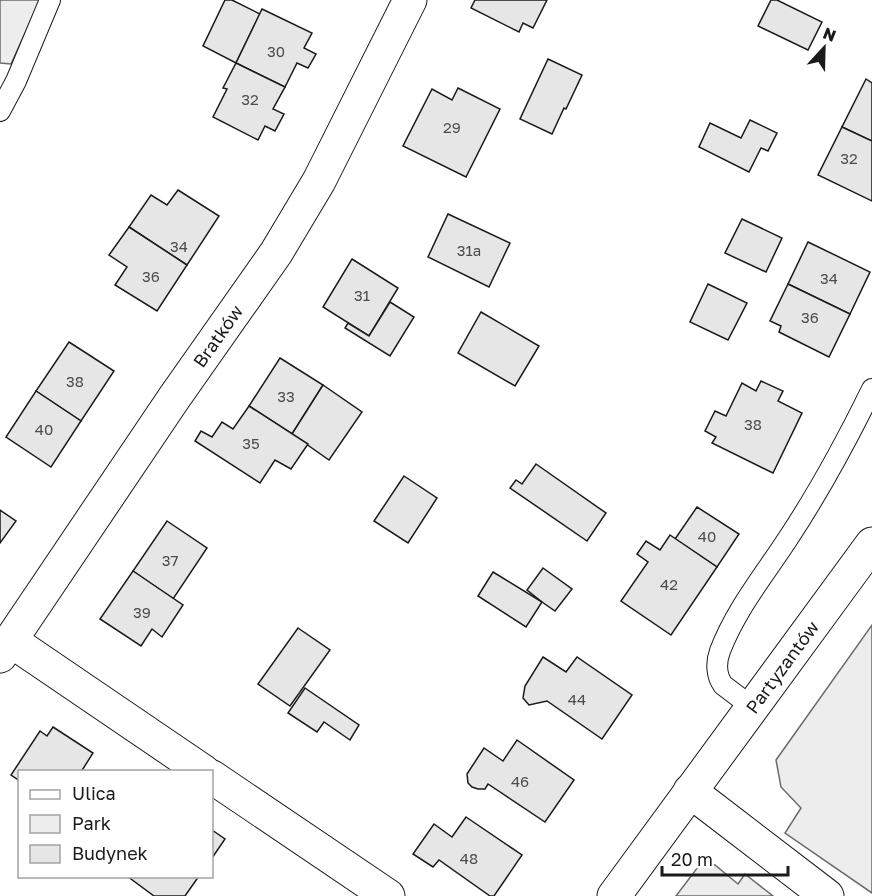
<svg xmlns="http://www.w3.org/2000/svg" width="872" height="896" font-family="'Golos Text',sans-serif">
	<style>
		.green { fill: #ededed; stroke: #6a6a6a; stroke-width: 1.5 }
		.building { fill: #e6e6e6; stroke: #1a1a1a; stroke-width: 1.5 }
		.lines { fill: none; stroke-linecap: round; stroke-linejoin: round }
		.service-casing { stroke: #1a1a1a; stroke-width: 22 }
		.minor-casing { stroke: #1a1a1a; stroke-width: 35 }
		.service { stroke: #fff; stroke-width: 20 }
		.minor { stroke: #fff; stroke-width: 33 }
		.labels { text-anchor: middle; dominant-baseline: central; stroke-width: 4.5; stroke-linejoin: round; paint-order: stroke }
		.number-label { font-size: 15px; fill: #4d4d4d }
		.street-label { font-size: 18px; fill: #1a1a1a; stroke: #fff }
	</style>
	<rect width="100%" height="100%" fill="#fff"/>
	<g class="green">
		<polygon points="0,0 40,0 11,64 0,63"/>
		<polygon points="872,625 872,893 785,833 801,808 781,787 776,760"/>
		<polygon points="701,863 715,865 738,884 745,874 773,896 676,896"/>
	</g>
	<g class="building">
		<polygon points="225,0 232,0 260,14 236,63 203,46"/>
		<polygon points="475,0 547,0 533,28 523,23 519,32 471,8"/>
		<polygon points="771,0 777,0 822,22 808,50 758,26"/>
		<polygon points="262,9 312,33 304,48 316,54 308,68 297,63 285,87 236,63"/>
		<polygon points="548,59 582,75 566,109 564,108 552,134 520,119"/>
		<polygon points="236,63 285,87 273,109 284,114 275,131 265,126 258,140 213,117 227,89 223,88"/>
		<polygon points="866,79 872,83 872,141 842,127"/>
		<polygon points="458,88 500,109 466,177 403,146 432,89 452,100"/>
		<polygon points="750,120 777,133 768,151 761,148 749,172 699,147 710,123 741,138"/>
		<polygon points="842,127 872,141 872,201 818,175"/>
		<polygon points="178,190 219,216 187,265 129,227 151,195 167,205"/>
		<polygon points="448,214 510,243 489,287 428,257"/>
		<polygon points="742,219 782,238 766,272 725,253"/>
		<polygon points="129,227 187,265 157,311 115,285 127,267 109,255"/>
		<polygon points="808,242 870,272 850,314 788,284"/>
		<polygon points="352,259 398,288 369,336 323,307"/>
		<polygon points="708,284 747,303 728,340 690,322"/>
		<polygon points="788,284 850,314 829,357 779,332 781,326 770,321"/>
		<polygon points="390,302 414,317 390,356 345,328 348,323 369,336"/>
		<polygon points="481,312 539,346 515,386 458,353"/>
		<polygon points="69,342 114,371 81,421 36,391"/>
		<polygon points="280,358 323,385 292,434 249,406"/>
		<polygon points="761,381 783,391 778,401 802,413 773,473 712,443 716,437 705,431 715,411 726,416 742,383 756,391"/>
		<polygon points="323,385 362,412 329,460 292,434"/>
		<polygon points="36,391 81,421 51,467 6,437"/>
		<polygon points="249,406 308,444 291,469 275,460 260,483 195,441 201,431 212,437 222,422 233,429"/>
		<polygon points="536,464 606,513 587,541 510,488 516,480 522,484"/>
		<polygon points="404,476 437,498 408,543 374,521"/>
		<polygon points="697,507 739,534 717,567 675,539"/>
		<polygon points="0,510 16,521 0,543"/>
		<polygon points="167,521 207,548 173,599 133,571"/>
		<polygon points="670,535 717,567 671,635 621,601 648,562 637,554 646,541 660,550"/>
		<polygon points="543,568 572,589 555,611 542,602 527,590"/>
		<polygon points="133,571 183,605 162,637 152,629 141,646 100,619"/>
		<polygon points="493,572 542,602 526,627 478,596"/>
		<polygon points="298,628 330,650 290,706 258,684"/>
		<polygon points="543,657 566,672 577,657 632,695 602,739 547,701 529,705 523,698 525,686"/>
		<polygon points="305,688 359,725 350,740 324,722 317,732 288,713"/>
		<polygon points="53,727 93,753 81,772 20,772 20,781 11,775 40,731 47,736"/>
		<polygon points="517,740 574,780 545,822 488,784 485,789 478,789 472,787 468,783 467,774 484,748 503,761"/>
		<polygon points="466,817 522,855 494,896 490,896 439,860 433,867 413,854 434,824 452,837"/>
		<polygon points="212,830 225,839 212,858"/>
		<polygon points="127,876 199,876 185,896 154,896"/>
	</g>
	<g class="lines">
		<defs>
			<g id="service">
				<polyline points="0,111 16,81 50,0"/>
				<path d="M752,707l-29,-22c-7,-10 -7,-23 -3,-34 16,-42 45,-77 69,-114 31,-47 58,-97 83,-148"/>
			</g>
			<g id="minor">
				<polyline points="10,640 204,772"/>
				<path id="s1" d="M0,656l174,-258 102,-145 43,-72 91,-181"/>
				<polyline points="212,777 388,896"/>
				<polyline points="690,791 827,896"/>
				<path id="s2" d="M614,896l258,-352"/>
			</g>
		</defs>
		<use href="#service" class="service-casing"/>
		<use href="#minor" class="minor-casing"/>
		<use href="#service" class="service"/>
		<use href="#minor" class="minor"/>
	</g>
	<g class="labels">
		<g class="number-label">
			<text x="276" y="51">30</text>
			<text x="250" y="99">32</text>
			<text x="452" y="127">29</text>
			<text x="849" y="158">32</text>
			<text x="179" y="246">34</text>
			<text x="469" y="250">31a</text>
			<text x="151" y="276">36</text>
			<text x="829" y="278">34</text>
			<text x="362" y="295">31</text>
			<text x="810" y="317">36</text>
			<text x="75" y="381">38</text>
			<text x="286" y="396">33</text>
			<text x="753" y="424">38</text>
			<text x="44" y="429">40</text>
			<text x="251" y="443">35</text>
			<text x="707" y="536">40</text>
			<text x="170" y="560">37</text>
			<text x="669" y="584">42</text>
			<text x="142" y="612">39</text>
			<text x="577" y="699">44</text>
			<text x="520" y="781">46</text>
			<text x="469" y="858">48</text>
		</g>
		<g class="street-label">
			<text stroke="none"><textPath href="#s1" startOffset="387">Bratków</textPath></text>
			<text stroke="none"><textPath href="#s2" startOffset="284">Partyzantów</textPath></text>
		</g>
	</g>
	<rect x="18" y="770" width="195" height="108" fill="#ffffff" stroke="#a3a3a3" stroke-width="1.5"/>
	<rect x="30" y="790" width="30" height="9" fill="#ffffff" stroke="#a3a3a3" stroke-width="1.5"/>
	<text x="72" y="800" font-size="18" fill="#1a1a1a">Ulica</text>
	<rect x="30" y="815" width="30" height="18" fill="#ededed" stroke="#a3a3a3" stroke-width="1.5"/>
	<text x="72" y="830" font-size="18" fill="#1a1a1a">Park</text>
	<rect x="30" y="845" width="30" height="18" fill="#e6e6e6" stroke="#a3a3a3" stroke-width="1.5"/>
	<text x="72" y="860" font-size="18" fill="#1a1a1a">Budynek</text>
	<g transform="translate(824 48) rotate(22)" stroke="#ffffff" stroke-width="4.5" paint-order="stroke">
	<path d="M0-4.5L10 22L0 15L-10 22Z" fill="#1a1a1a"/>
	<text y="-9" font-size="16" font-weight="bold" text-anchor="middle" fill="#1a1a1a">N</text>
	</g>
	<path d="M662 866v9h126v-9" fill="none" stroke="#1a1a1a" stroke-width="3"/>
	<text x="671" y="866" font-size="18" fill="#1a1a1a" stroke="#ffffff" stroke-width="4.5" paint-order="stroke">20 m</text>
</svg>
